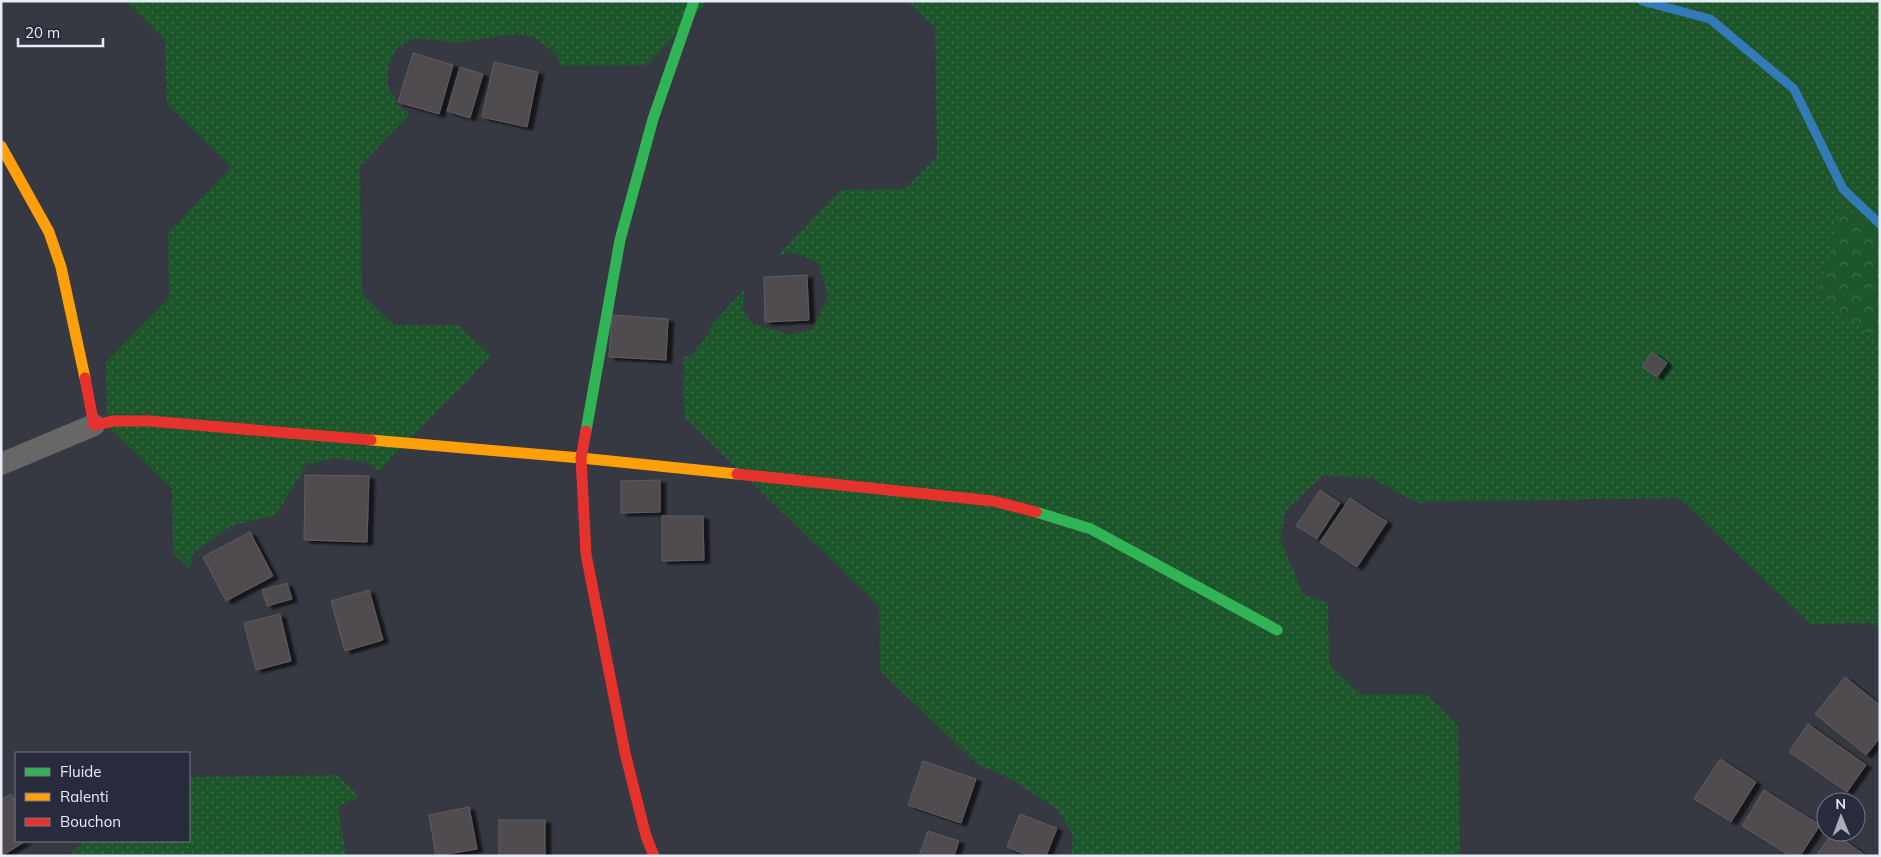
<svg xmlns="http://www.w3.org/2000/svg" width="1881" height="857" font-family="Mulish,sans-serif">
	<style>
		.grass { fill: url(#grass-dots) }
		.forest { fill: url(#forest-crowns) }
		.lines { fill: none; stroke-linecap: round; stroke-linejoin: round }
		.stream { stroke: #327bb7; stroke-width: 9 }
		.building { fill: #4f4c50; stroke: #605c5f; filter: url(#shadow) }
		.street { stroke: #686666; stroke-width: 22 }
		.fast { stroke: #30b455; stroke-width: 11 }
		.slow { stroke: #ff9f0a; stroke-width: 11 }
		.jam { stroke: #e5322d; stroke-width: 11 }
	</style>
	<defs>
		<pattern id="grass-dots" width="8" height="8" patternUnits="userSpaceOnUse" patternTransform="scale(1.25)"><rect width="8" height="8" fill="#1e562c"/><path d="M2 2h.1M6 6h.1" fill="none" stroke="#3f6e4b" stroke-width="1.8" stroke-linecap="round"/></pattern>
		<pattern id="forest-crowns" width="20" height="18" patternUnits="userSpaceOnUse" patternTransform="scale(1.25)"><rect width="20" height="18" fill="#1e562c"/><path d="M2 6a3 3 0 1 1 6 0M12 15a3 3 0 1 1 6 0" fill="none" stroke="#3f6e4b"/></pattern>
		<filter id="shadow"><feDropShadow dx="5.5" dy="3" stdDeviation="1" flood-color="#0009"/></filter>
	</defs>
	<rect width="100%" height="100%" fill="#363842"/>
	<g class="grass">
		<polygon points="125,1 708,1 647,65 561,66 556,54 534,37 513,34 458,43 415,38 397,48 388,68 388,87 396,100 395,104 410,114 360,166 362,294 394,325 458,325 491,356 379,471 365,462 336,458 307,464 276,515 231,526 193,553 190,569 173,553 172,489 107,426 106,362 169,297 168,233 231,167 167,104 165,40"/>
		<polygon points="907,1 1880,1 1880,629 1873,623 1810,624 1679,498 1423,502 1420,505 1372,478 1322,476 1285,512 1280,539 1303,594 1328,603 1329,664 1362,695 1426,694 1458,726 1460,854 1462,856 1071,856 1073,835 1057,809 1009,778 978,765 880,671 879,606 684,417 683,357 691,356 710,332 710,326 744,290 743,311 753,324 789,334 812,330 828,296 818,262 791,252 777,256 841,190 905,189 937,157 935,28"/>
		<polygon points="337,775 359,796 338,807 346,856 69,856 84,841 189,841 189,777"/>
	</g>
	<polygon class="forest" points="1842,206 1880,233 1880,344 1818,293"/>
	<g class="lines">
		<polyline class="stream" points="1642,1 1710,19 1794,89 1843,189 1880,224"/>
	</g>
	<g class="building">
		<polygon points="413,53 453,65 439,114 398,102"/>
		<polygon points="494,62 538,72 527,127 482,117"/>
		<polygon points="460,67 483,74 470,118 447,111"/>
		<polygon points="807,275 809,320 765,322 764,277"/>
		<polygon points="612,315 668,319 666,360 609,357"/>
		<polygon points="1652,352 1667,363 1657,377 1642,367"/>
		<polygon points="305,475 369,476 367,542 304,540"/>
		<polygon points="660,480 660,512 621,513 621,481"/>
		<polygon points="1320,490 1340,503 1317,539 1296,526"/>
		<polygon points="1350,498 1387,522 1357,567 1320,542"/>
		<polygon points="662,516 703,516 704,560 662,561"/>
		<polygon points="250,532 273,576 226,601 203,557"/>
		<polygon points="287,583 292,599 267,606 262,590"/>
		<polygon points="369,590 383,640 345,651 331,601"/>
		<polygon points="280,614 291,661 256,670 244,623"/>
		<polygon points="1845,677 1880,705 1880,738 1866,755 1815,714"/>
		<polygon points="1808,724 1866,765 1847,792 1789,752"/>
		<polygon points="1720,759 1756,782 1731,822 1694,799"/>
		<polygon points="923,761 976,779 961,823 908,805"/>
		<polygon points="1764,790 1820,825 1800,856 1790,856 1742,826"/>
		<polygon points="11,794 16,801 16,841 26,841 3,855 1,852 1,800"/>
		<polygon points="469,807 477,849 436,856 429,815"/>
		<polygon points="1020,814 1057,828 1046,856 1030,856 1007,847"/>
		<rect x="499" y="820" width="46" height="36"/>
		<polygon points="928,831 959,841 954,856 919,856"/>
		<polygon points="1833,832 1866,856 1816,856"/>
	</g>
	<g class="lines">
		<polyline class="street" points="1,464 94,425"/>
		<g class="fast">
			<polyline points="586,431 620,240 653,119 694,1"/>
			<polyline points="1036,512 1091,529 1277,630"/>
		</g>
		<g class="slow">
			<polyline points="1,146 49,232 61,267 85,378"/>
			<polyline points="371,440 581,458 737,474"/>
		</g>
		<g class="jam">
			<polyline points="85,378 94,425 114,421 150,421 371,440"/>
			<polyline points="586,431 581,458 586,554 625,753 646,836 654,856"/>
			<polyline points="737,474 993,501 1036,512"/>
		</g>
	</g>
	<rect width="1881" height="857" fill="none" stroke="#e8ecf7" stroke-width="5"/>
	<rect x="15" y="752" width="175" height="90" fill="#272b3c" stroke="#747887"/>
	<rect x="25" y="768" width="25" height="8" fill="#30b455" stroke="#747887"/>
	<text x="60" y="777" font-size="15" fill="#e8ecf7">Fluide</text>
	<rect x="25" y="793" width="25" height="8" fill="#ff9f0a" stroke="#747887"/>
	<text x="60" y="802" font-size="15" fill="#e8ecf7">Ralenti</text>
	<rect x="25" y="818" width="25" height="8" fill="#e5322d" stroke="#747887"/>
	<text x="60" y="827" font-size="15" fill="#e8ecf7">Bouchon</text>
	<g transform="translate(1841 817) rotate(359)"><circle r="24" fill="#272b3c" stroke="#747887"/>
	<path d="M0-4L9 19L0 12L-9 19Z" fill="#aaadb8"/>
	<text y="-8" font-size="14" font-weight="bold" text-anchor="middle" fill="#e8ecf7">N</text>
	</g>
	<path d="M18 38v8h85v-8" fill="none" stroke="#e8ecf7" stroke-width="2.5"/>
	<text x="25" y="38" font-size="15" fill="#e8ecf7" stroke="#272b3c" stroke-width="4" paint-order="stroke">20 m</text>
</svg>
